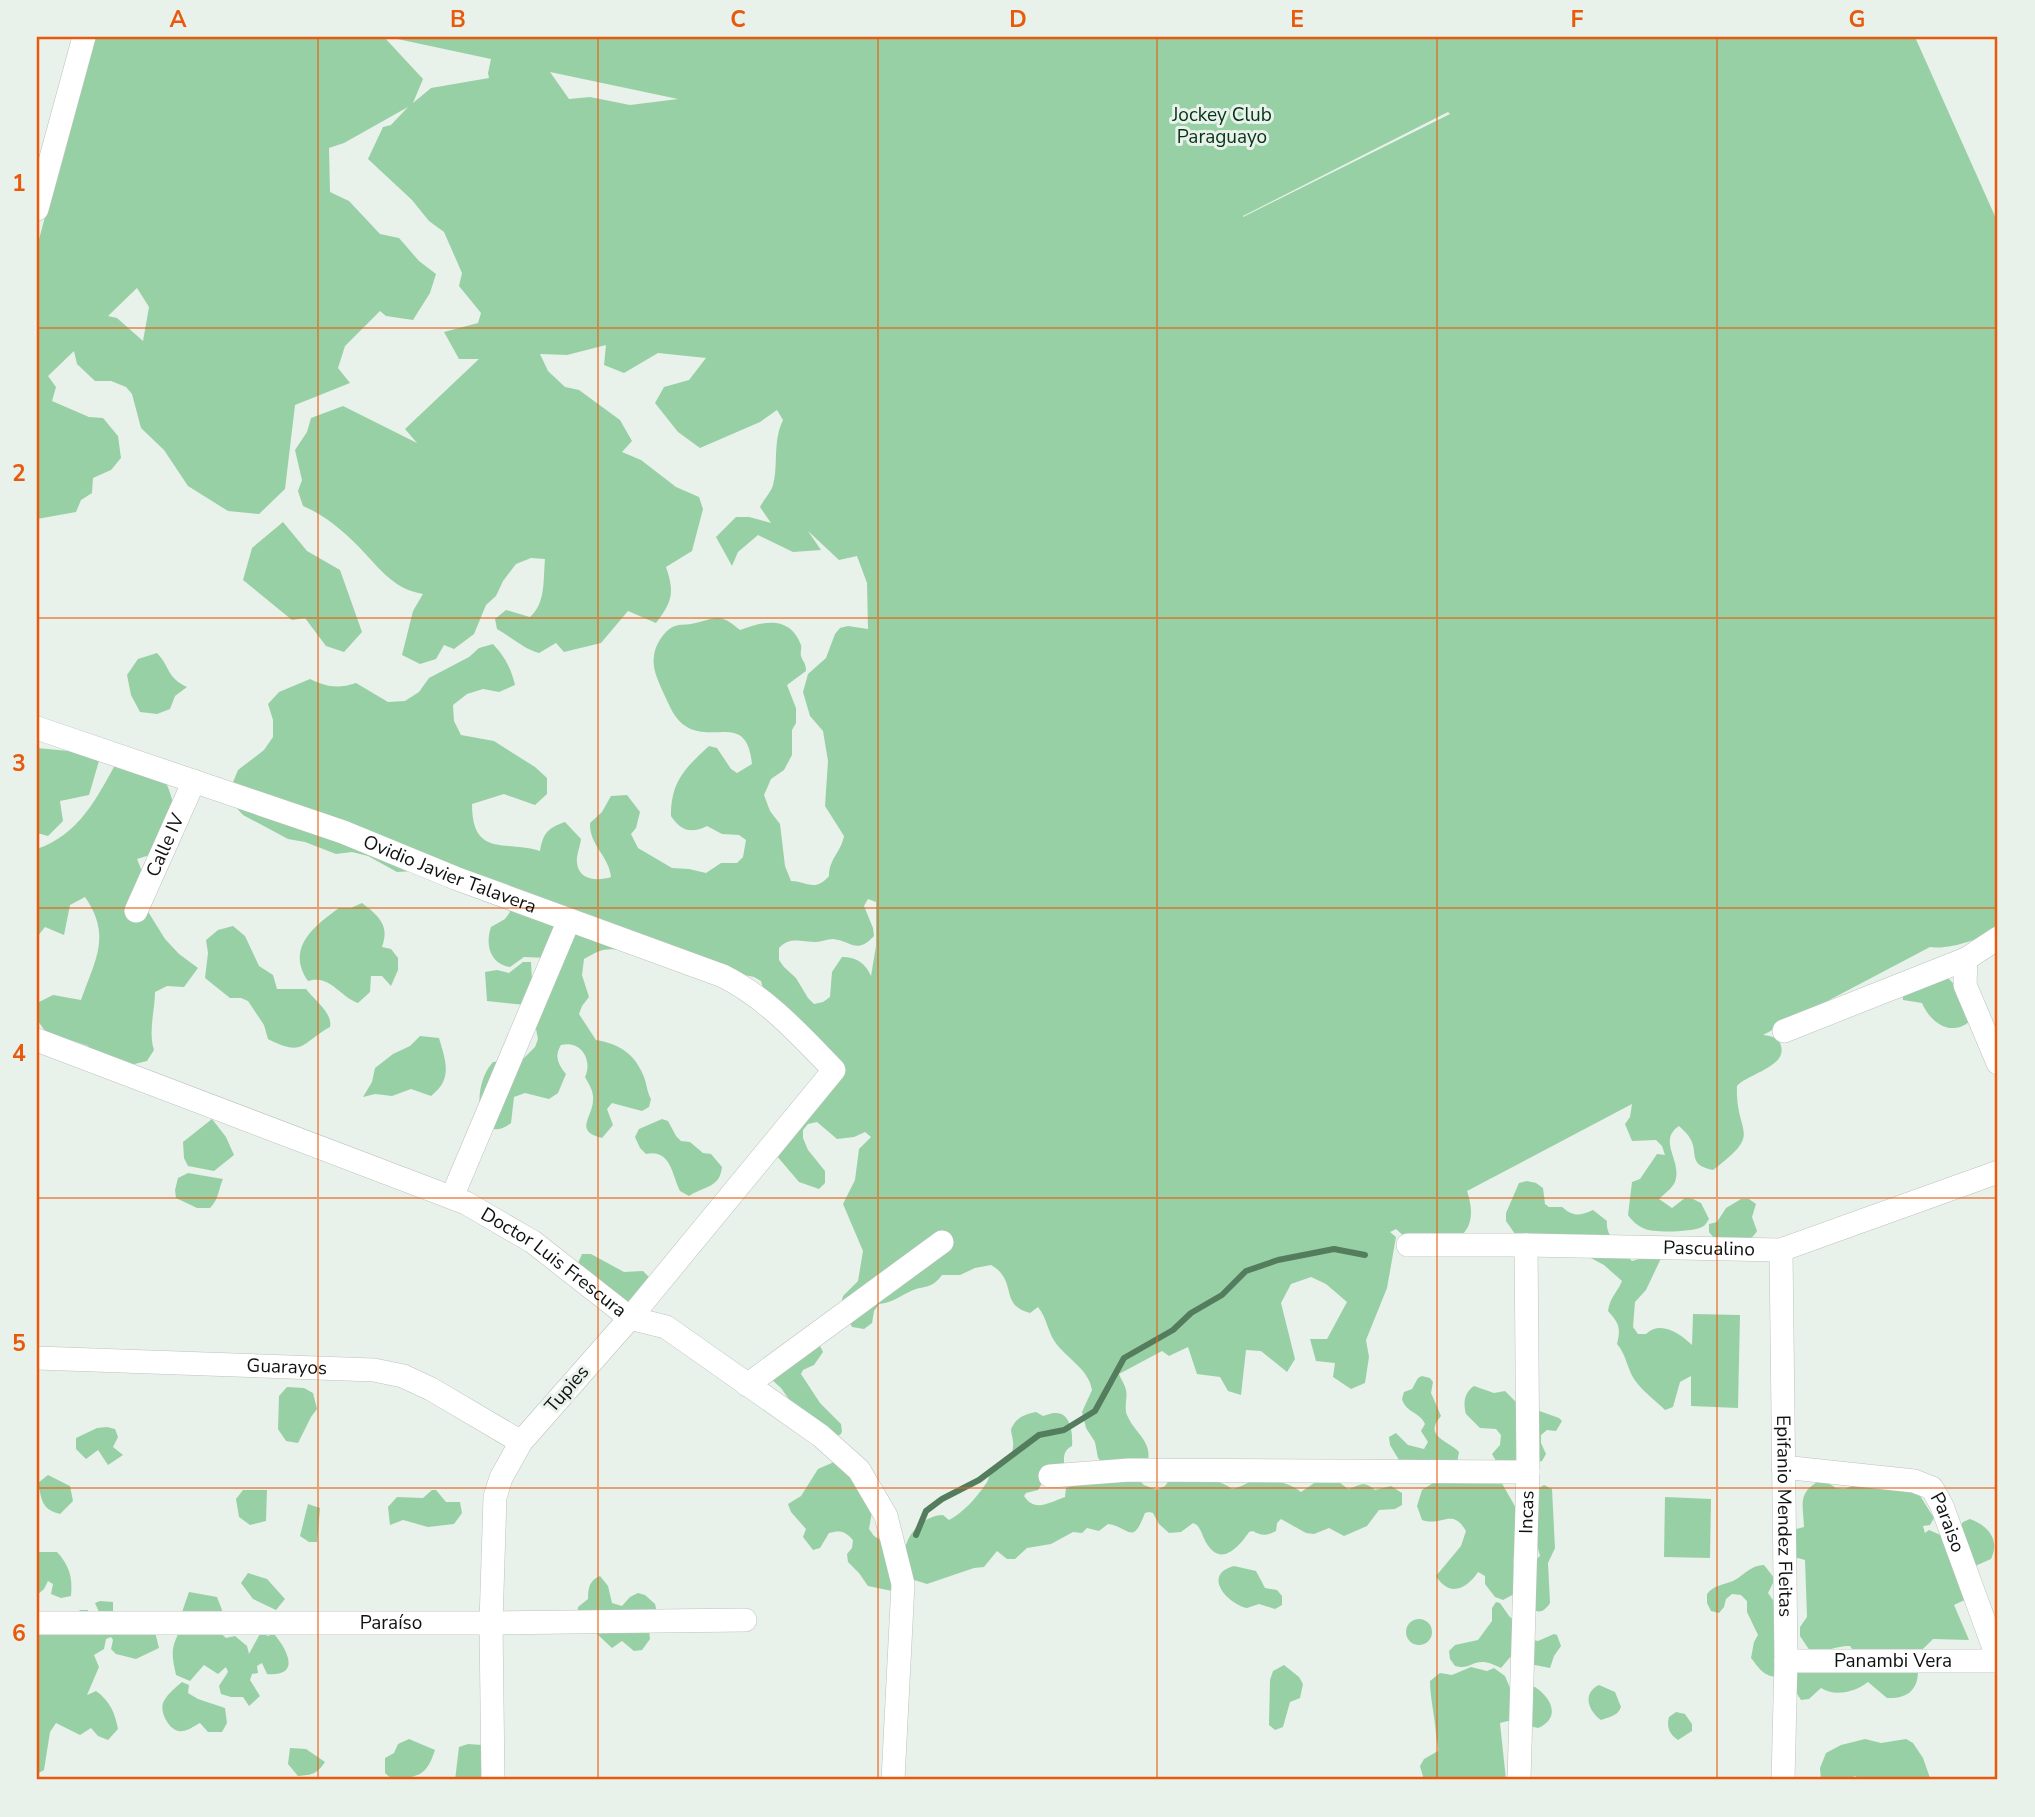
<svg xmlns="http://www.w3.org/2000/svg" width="2035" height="1817" font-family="'Nunito Sans',sans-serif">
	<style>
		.green { fill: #98d0a5; fill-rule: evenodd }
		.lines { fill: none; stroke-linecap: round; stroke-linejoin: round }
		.stream { stroke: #547d5e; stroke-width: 6 }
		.minor-casing { stroke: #bcc3bd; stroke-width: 24 }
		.minor { stroke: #fff; stroke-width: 23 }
		.grid { fill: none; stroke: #e8590c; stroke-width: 2; stroke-opacity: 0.55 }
		.labels { text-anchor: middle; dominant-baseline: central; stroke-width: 6; stroke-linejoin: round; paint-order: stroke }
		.park-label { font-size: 19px; fill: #053316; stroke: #e9f1eb }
		.street-label { font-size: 19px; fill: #0f1210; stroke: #e9f1eb }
		.neatline { fill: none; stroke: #e8590c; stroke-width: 2.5 }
		.grid-label { font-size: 23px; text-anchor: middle; font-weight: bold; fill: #e8590c }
	</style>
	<rect width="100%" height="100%" fill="#e9f1eb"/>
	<g class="green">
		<path d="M93,37h291l39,42 -10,24 18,-15 58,-10 -1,-5 3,-14 -103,-22h1527l83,186v704c-15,12 -49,23 -68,20l-167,88c7,1 16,2 18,11 6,21 -34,28 -44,40 -2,50 28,45 -24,84 -25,-5 -15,-16 -22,-30 -3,-6 -8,-10 -12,-14 -21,14 1,33 -3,52 -1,9 -11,15 -17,21l13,9 13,-10 8,1 8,4 8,16c-3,4 -3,6 -7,8 -9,5 -48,6 -57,2 -7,-3 -13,-8 -17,-14l4,-33 8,-3 17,-25 8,1 -3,-9 -6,-6 -24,1 -7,-17 5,-7 2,-13 -165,87c5,15 7,31 -4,43l-57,4 -10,-9 -6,3 6,5 -9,51 -21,52 3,17 -4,26 -14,6 -18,-12 2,-14 -19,-2 -6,-22h17l20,-37 -21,-18 -15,-7 -20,7 -10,19 14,56 -8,13 -26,-21 -15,-1 -5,45 -13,-4 -8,-14 -23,-3 -9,-27 -19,9 -7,-5 -43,23c2,5 6,11 7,16 2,8 -3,19 2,27 7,16 26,26 19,46l-44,1 -5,-6 -3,-16 -9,-14 -4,-16 10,-22c-3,-21 -26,-32 -37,-48 -8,-12 -8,-24 -17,-35l-8,6c-27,-7 -16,-25 -30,-41 -2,-3 -6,-5 -9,-7l-16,3 -15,7h-18c-11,15 -18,10 -31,16 -11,5 -19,12 -32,13l-5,7 -2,12 -8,6 -12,-2 -11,-23 2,-8 15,-15 5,-30 -20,-47 12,-24 4,-31 12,-12 -6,-5 -11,5 -17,2 -20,-17 -9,2 -5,6v8l5,12 17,21v12l-6,6 -20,-7 -23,-27 54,-75 -65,-84 -4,-15 -7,-4 -132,-27c-20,-2 -21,0 -38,9l-2,16 7,22 -7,9 -3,8 17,26c24,4 39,14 48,37 3,8 3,15 7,22l-2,8 -7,4 -30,-8 -5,6 6,16 -11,13c-29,-7 -9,-21 -9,-38 1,-8 -4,-16 -8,-23 8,-17 -4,-37 -24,-32 -7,11 -3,19 5,29l-8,19 -9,6 -24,-6 -11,4 -3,26c-33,26 -42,-35 -18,-61l30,-3 12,-12 3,-8 -5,-25 15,-56 -24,-1 -14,10c-20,-3 -25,-23 -19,-40l14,-8 5,-7 -12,-15 -85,-26 -16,1 -29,-16 -16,-4 -16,2 -31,-12 -17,-3 -45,-24 -11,-12 -1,-16 7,-17 26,-20 9,-13v-17l-5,-16 11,-12 31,-13c17,8 28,10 46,4l32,19 17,-1 14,-9 10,-14 40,-21 10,-9 14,-4c12,13 18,24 22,41l-16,7 -16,-3 -16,5 -14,11 1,16 7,14 33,6 41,26 12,11v16l-12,11 -31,-11 -32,10c0,54 33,36 68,47 3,-18 8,-23 25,-29l16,17c-1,8 -5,17 -4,24 2,18 21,18 34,14 -2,-21 -22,-32 -21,-54l12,-11 9,-16 16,-1 13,17 -4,16 -5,6 7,14 34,20 17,1 17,4 15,-10h16l6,-6 3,-17 -7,-5 -17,-1 -15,-8c-16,8 -26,5 -36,-10 0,-34 13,-47 38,-70l8,2 14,21 6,4 15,-9c-5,-52 -38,-21 -65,-37 -13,-7 -18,-23 -24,-35 -5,-12 -11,-23 -9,-36 1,-11 11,-27 21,-30 5,-2 11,-1 16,-2 25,-5 27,-13 49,6 23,-9 50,-15 61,15 1,3 -1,7 0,11 2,6 5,7 5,15l-19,14 9,23v15l-4,7v25l-8,15 -13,9 -7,16 6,16 10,13 5,42 6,15c18,1 24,11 38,-5 0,-17 12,-24 15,-40l-19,-30 3,-45 -5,-30 -13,-15 -7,-24 5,-18 18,-16 9,-24 5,-6 8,-2 20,3 -1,-46 -10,-27 -18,4 -31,-29 13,19 -28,2 -35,-17 -20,17 -6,14 -16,-29 20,-20h13l22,6 -11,-16c3,-6 9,-13 12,-19 7,-20 0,-46 11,-68l-6,-10 -17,12 -60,26 -22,-16 -23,-29 9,-16 25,-7 17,-22 -48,-5 -34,20 -20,-8 2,-20 -39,10 -27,-1 8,17 17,16 14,3 41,30 12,21 -10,11 19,8 35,27 23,10 4,12 -11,42 -26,16c9,26 6,35 -10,56l-28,-12 -27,32 -37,9 -8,-9 -17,10c-15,-4 -28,-16 -42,-24l-2,-10 11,-9 24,7c16,-14 13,-37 15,-58l-14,-1 -15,6 -13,17 -7,15 -10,9 -12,29 -20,15 -10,-4 -8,14 -16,5 -18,-9 11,-44 10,-17c-31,-5 -45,-28 -66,-49 -15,-15 -34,-31 -54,-39l-5,-15 4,-11 -7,-30 12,-18 4,-14 32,-12 74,37 -12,-14 74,-70h-20l-15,-27 34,-9 3,-10 -22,-27 3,-13 -18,-41 -15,-11 -17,-21 -44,-41 15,-32 8,-2 17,-18 -64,36 -15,5 1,44 19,9 31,33 19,4 20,23 17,13 -6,19 -17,27 -27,-4 -6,-5 -35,35 -7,22 12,15 -55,22 -10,84 -26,25 -31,-3 -40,-25 -24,-36 -23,-22 -9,-34 -6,-7 -15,-6h-16l-18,-17 -3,-13 -26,25 8,11 -4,14 37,16 14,1 15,18 3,22 -10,12 -18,8 -1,15 -11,7 -5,12 -39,7v-272zM550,72l128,27 -48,6 -40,-8 -21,2zM1448,112l2,2 -207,103v-1zM137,288l12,19 -6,34 -26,-23 -9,-2zM868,899l8,3v44l-5,30c-5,-12 -14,-19 -29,-19l-10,15 -2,25 -7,5 -9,2 -6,-6 -12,-20 -12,-11 -5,-7v-12c11,-12 22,-6 37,-6 5,0 11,-3 17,-3 19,2 23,16 41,-3l-1,-8 -9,-22z"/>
		<polygon points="283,522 307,551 340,570 362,632 344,652 326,646 305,618 292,620 243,580 252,548"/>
		<path d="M157,653c14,15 9,24 30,34l-12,9 -5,13 -13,5 -17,-2 -9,-17 -4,-20 11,-16z"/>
		<polygon points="37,748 101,754 89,795 60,801 63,821 48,836 37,833"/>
		<path d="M120,756l40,14c18,37 17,42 3,81l-26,8 8,20 2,31 18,29 14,15 19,14 -14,19 -17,-1 -12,6c0,19 -7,39 -1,58l-7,11 -33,8 -17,-6 -9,-17 -42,-14 -9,-12v-17l16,-8 28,5c14,-40 31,-64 4,-103l-15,8 -6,30 -19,-8 -8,10v-88c45,-16 61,-54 83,-93z"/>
		<path d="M362,903c17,13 28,23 20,44l9,2 7,9v12l-7,16 -9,-10h-11l-1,16 -12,11c-19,-7 -28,-29 -50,-22 -22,-33 5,-54 31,-73h12z"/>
		<path d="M233,926l12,10 14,30 14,9 4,14h29c9,12 27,24 24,38 -30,17 -26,30 -62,12l-4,-14 -16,-24 -7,-3h-11l-25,-20 3,-25 -2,-13 12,-10z"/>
		<polygon points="523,962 531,962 532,980 525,1005 487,1001 485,972 497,970 509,973"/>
		<path d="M1948,978l13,13 8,31c-19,15 -39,0 -47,-19l-19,-3 -1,-17z"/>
		<path d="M420,1036l19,2c7,24 14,41 -8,58l-20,-7 -19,7 -17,-2 -12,3 9,-15 3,-14 18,-14 17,-8z"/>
		<polygon points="212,1119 226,1137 234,1155 214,1171 188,1166 184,1158 183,1142"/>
		<path d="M662,1119l6,2 8,15 5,5 9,1 13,11 8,1 11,13c-2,21 -18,19 -33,29l-9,-5c-8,-16 -9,-42 -34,-37l-6,-6 -5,-11 4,-8z"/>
		<path d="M188,1173l35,6c-5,11 -4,20 -13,29h-13l-21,-10 -1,-8 3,-12z"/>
		<path d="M1527,1181l9,2 7,5 2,16 4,3h13c12,10 17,9 31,3l14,11c-2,15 14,30 25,40l32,-9 -18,38 -11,12 -2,25 5,7h8c14,-14 34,-1 46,11l1,-31 47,1 -2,93 -47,-2v-30l-11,6 -7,25 -8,3c-10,-10 -23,-19 -31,-31 -7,-11 -8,-25 -17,-35 4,-16 2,-21 -9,-33 2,-14 9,-18 14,-30l-18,-16 -15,-8 -16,1 -58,-24 -9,-13v-8l13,-30z"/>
		<path d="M1741,1199h8l7,5 -4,13 5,14c-9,16 -27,9 -43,7l-5,-6v-8l8,-2 9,-14z"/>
		<polygon points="582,1254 591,1254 624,1272 643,1271 649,1277 655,1293 633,1306 576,1268"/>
		<polygon points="819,1344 823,1352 814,1365 803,1370 801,1374 820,1403 841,1424 842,1432 840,1435 831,1436 793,1405 781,1388 771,1379"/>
		<path d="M1422,1376l8,2 3,4 -2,11 10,23c-19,21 9,25 18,36l-2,11 -58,-3 -9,-15 -1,-8 7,-4 12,12 16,4 4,-7 -7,-11 4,-7c-5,-12 -19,-11 -23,-25l2,-7 8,-3 6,-11z"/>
		<path d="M1474,1386l20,7 11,-2 12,12 42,15 3,3 -6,10 -9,-1 -6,5v8l5,11 -4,7 -18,5 -28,-5 -4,-7 8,-9 1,-10 -5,-6 -16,-1 -14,-14c-3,-11 -2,-21 8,-28z"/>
		<polygon points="287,1387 304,1388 313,1393 317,1409 311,1417 298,1443 286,1441 278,1429 279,1396"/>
		<path d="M1036,1412l7,4c4,-1 8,-3 12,-3 16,-1 18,21 17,33 -9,5 -8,10 -8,20l-22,17 -4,7 -12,3 -2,3c11,17 26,6 41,1l1,-9 13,-5 59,-4 6,6 13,5 8,-4 5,-7c19,1 47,-3 62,10 8,-1 13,-6 21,-8 16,-3 35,1 48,11l19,-13 19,3 9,7c13,-4 15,-9 27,1l16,-4 11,7v12l-7,4 -16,1 -12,16 -23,10 -15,-8 -15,6 -8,-1 -25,-14 -4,4 -1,8c-9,5 -15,5 -23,0l-4,1c-10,15 -28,35 -42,12 -4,-6 -5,-13 -10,-19l-4,-2 -12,9 -12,1 -10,-9 -6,-11 -4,-1 -4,1c-13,34 -15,14 -37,11l-9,7 -12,-3 -5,5 -9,-1 -22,12 -24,4 -12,11h-8l-10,-8 -13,16 -10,1 -47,16 -16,-5c-2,-10 -7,-25 -5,-34 5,-16 21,-30 37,-30l6,5c15,-8 27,-22 36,-35 4,-4 4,-11 7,-15 7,-9 21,-9 21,-24 1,-5 -2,-12 -2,-17 6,-12 12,-14 25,-17z"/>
		<polygon points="107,1427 115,1429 118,1437 113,1447 123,1455 108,1465 98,1450 86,1459 76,1449 76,1438 97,1428"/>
		<path d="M834,1462l9,1 29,49 -3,17 5,7 15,9 3,46 -24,-5 -9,-13 -11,-11 -1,-8 5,-6 1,-8c-8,-9 -13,-10 -24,-7l-9,15 -7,2 -10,-13 3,-8 -15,-17 -3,-8 13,-8 17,-27z"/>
		<path d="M48,1475l22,11 3,15 -13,13c-19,-5 -18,-14 -22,-31z"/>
		<path d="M1822,1479l14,9 8,1 17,-6 56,8 17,27 -4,7 -7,1 2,7 4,-3 16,7 8,-1 10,-14 7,-3c19,7 30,21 21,40l-16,7 -6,32 -15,7 15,35 -36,-1 -10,10 -41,1 36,21c0,20 -12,28 -31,27l-19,-16c-12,10 -34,15 -47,6l-12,11 -8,1 -9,-14 5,-15 58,-18 -5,-7c-14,-1 -25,8 -40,5l-10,-15v-9l7,-10 -2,-57 -7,-2 -8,3 -1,-30 15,-4c-1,-25 -7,-34 18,-48z"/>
		<path d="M1500,1480l16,28 2,26 -5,26 5,32 -15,8 -8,-3 -10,-13v-8l-7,-4c-12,18 -29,25 -42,4l25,-30 5,-15c-14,-24 -24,-4 -44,-11l-5,-14 5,-16 14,-9z"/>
		<path d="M1544,1485l8,4 3,59 -7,15 2,40c-6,9 -11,11 -20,5l1,-44 9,-8 -4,-15 1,-52z"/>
		<polygon points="243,1490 267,1490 266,1521 250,1525 239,1517 236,1499"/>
		<polygon points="432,1490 436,1490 446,1502 460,1502 462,1513 454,1524 428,1527 403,1520 390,1525 388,1507 397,1497 423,1498"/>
		<polygon points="1665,1497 1711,1499 1710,1558 1664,1557"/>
		<polygon points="308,1504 320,1508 317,1542 309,1542 300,1536"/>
		<path d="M37,1552h20c12,13 16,25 14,44l-10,2 -10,-4 2,-10 -5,-3 -4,8 -7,6z"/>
		<path d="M1764,1565l11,14 -7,14 10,14v70c-14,0 -19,-9 -27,-19l3,-16 4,-7 -11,-23v-11l-6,-6 -9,-1 -6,5 -2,8 -5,6 -8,-2 -4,-8v-9c7,-9 16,-9 26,-13 12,-6 16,-15 31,-16z"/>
		<path d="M1234,1566l22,5 9,17 12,2 5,6v9l-7,4 -16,-5 -12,4c-19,-4 -46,-33 -13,-42z"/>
		<polygon points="248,1573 267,1579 285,1599 276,1610 253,1599 241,1583"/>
		<path d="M600,1576l8,10 4,17 10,3 8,-9 8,-4 7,2 10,9 2,8 -8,18 1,9 -8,11 -8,1 -12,-10 -10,7 -35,-33 1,-8 10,-8c0,-10 1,-19 12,-23z"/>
		<polygon points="189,1592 217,1597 225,1618 181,1615"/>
		<path d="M100,1601l13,1v10l40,12 6,24 -23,11 -20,-5 -5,-5 2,-9 -2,-3 -5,2 -2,10 -10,6 5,12 -12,28 9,-4c14,10 19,22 22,38l-10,11 -10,-4 -7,-8 -11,7 -24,-12 -6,9 -6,38 -7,4v-150l37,-8 6,-6h8l2,5 9,-3 -4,-9z"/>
		<path d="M1496,1602l4,1 9,13 25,24 4,1 16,-7 3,1 4,11 -7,10 -4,12 -20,-4 -18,-9 -11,13c-28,-15 -27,3 -46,-2l-5,-7 -1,-8 6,-6 23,-5 14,-19v-13z"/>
		<circle cx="1419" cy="1632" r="13"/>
		<path d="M215,1628l11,10 9,-2 12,10 2,8 13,-24 5,6 7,-2c13,15 28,43 -7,40l-5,-11 -5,3 1,7 -6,1 -2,6 10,16 -11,10 -6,-9h-12l-10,-3 -2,-8 9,-14 -2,-5 -8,7 -14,-9 -14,16 -14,-6c-4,-18 -6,-27 4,-44z"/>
		<polygon points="1284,1665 1299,1677 1303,1684 1300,1698 1290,1702 1283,1727 1275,1730 1269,1725 1270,1680 1273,1671"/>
		<path d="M1471,1667l16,4 7,-3 11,8 5,12 25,-1c17,11 26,31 3,41l-30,-7 -8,2 6,57h-82l-4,-14 4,-7 14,-8c1,-7 -2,-11 -2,-17 -1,-17 -6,-36 -6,-53l10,-8 12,2z"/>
		<path d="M182,1682l7,3 -1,8 10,6 27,9 2,15 -5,9h-14l-8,-9c-6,3 -15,10 -22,8 -10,-3 -18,-19 -15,-28 4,-9 12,-15 19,-21z"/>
		<path d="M1599,1685l16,7 6,15c-3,9 -12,10 -20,13 -13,-9 -19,-27 -2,-35z"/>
		<path d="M1676,1712l9,2 7,10v7l-14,9c-8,-5 -12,-13 -9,-23z"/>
		<path d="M409,1739l26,11c-9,27 -16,26 -42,30l-8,-7v-15l9,-5 4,-9z"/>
		<polygon points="1865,1739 1881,1743 1906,1739 1913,1743 1923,1758 1930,1778 1928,1780 1863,1780 1855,1776 1848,1780 1821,1780 1820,1768 1826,1753 1841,1745"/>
		<polygon points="468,1744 482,1745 503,1780 455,1780 459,1747"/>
		<path d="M290,1748l16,1 19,13c-8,12 -13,13 -27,14l-10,-12z"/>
	</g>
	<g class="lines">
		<polyline class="stream" points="916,1535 926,1511 942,1499 979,1480 1039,1435 1064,1430 1095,1411 1124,1358 1173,1330 1191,1313 1222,1295 1246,1271 1278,1260 1334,1249 1365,1255"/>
		<defs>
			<g id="minor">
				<polyline points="37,209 84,37"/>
				<path id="s1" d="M37,728l306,104 112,46 268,98c44,22 77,59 111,94l-204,248 -109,124 -20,36 -6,19 -4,126 2,157"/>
				<path id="s2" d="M136,911l58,-130"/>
				<polyline points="1966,959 1965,985 1998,1063"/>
				<polyline points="1784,1031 1966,959 1998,938"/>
				<path id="s3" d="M37,1040l429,163 67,39 97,76 36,9 155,109 38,34 27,46 17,68 -10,196"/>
				<polyline points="452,1197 569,920"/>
				<path id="s4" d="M1408,1245h118l255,5 217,-78"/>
				<path id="s5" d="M1781,1250l5,411 -3,119"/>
				<path id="s6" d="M37,1358l337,12 29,6 28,13 90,53"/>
				<polyline points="747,1385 942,1242"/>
				<path id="s7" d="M1783,1467l131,14 18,7 10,18 56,153"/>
				<polyline points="1050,1476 1129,1470 1528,1472"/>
				<path id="s8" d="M37,1623h454l254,-3"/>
				<path id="s9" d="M1786,1661h212"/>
				<path id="s10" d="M1519,1780l9,-308 -2,-227"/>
			</g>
		</defs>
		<use href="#minor" class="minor-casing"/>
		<use href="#minor" class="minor"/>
	</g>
	<path class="grid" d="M318,37v1743M598,37v1743M878,37v1743M1157,37v1743M1437,37v1743M1717,37v1743M37,328h1961M37,618h1961M37,908h1961M37,1198h1961M37,1488h1961"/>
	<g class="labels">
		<g class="park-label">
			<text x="1222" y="115">Jockey Club<tspan x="1222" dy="22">Paraguayo</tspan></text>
		</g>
		<g class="street-label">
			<text stroke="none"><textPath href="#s2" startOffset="72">Calle IV</textPath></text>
			<text stroke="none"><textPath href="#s1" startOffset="438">Ovidio Javier Talavera</textPath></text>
			<text stroke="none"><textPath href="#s4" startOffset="301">Pascualino</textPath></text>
			<text stroke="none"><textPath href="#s3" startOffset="565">Doctor Luis Frescura</textPath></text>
			<text stroke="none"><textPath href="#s6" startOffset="250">Guarayos</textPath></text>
			<text transform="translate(567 1389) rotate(-49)">Tupies</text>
			<text stroke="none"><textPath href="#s10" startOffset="268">Incas</textPath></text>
			<text stroke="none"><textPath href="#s5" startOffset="266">Epifanio Mendez Fleitas</textPath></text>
			<text stroke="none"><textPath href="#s7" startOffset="189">Paraiso</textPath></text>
			<text stroke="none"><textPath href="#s8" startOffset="354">Paraíso</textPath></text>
			<text stroke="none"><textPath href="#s9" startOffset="107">Panambi Vera</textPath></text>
		</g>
	</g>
	<rect width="2035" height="1817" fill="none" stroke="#e9f1eb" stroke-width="77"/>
	<rect x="38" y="38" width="1958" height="1740" class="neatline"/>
	<g class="grid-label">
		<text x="178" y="27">A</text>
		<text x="458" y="27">B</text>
		<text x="738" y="27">C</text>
		<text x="1018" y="27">D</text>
		<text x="1297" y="27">E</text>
		<text x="1577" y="27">F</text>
		<text x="1857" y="27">G</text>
		<text x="19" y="191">1</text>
		<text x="19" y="481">2</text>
		<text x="19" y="771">3</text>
		<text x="19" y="1061">4</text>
		<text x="19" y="1351">5</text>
		<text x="19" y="1641">6</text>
	</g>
</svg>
